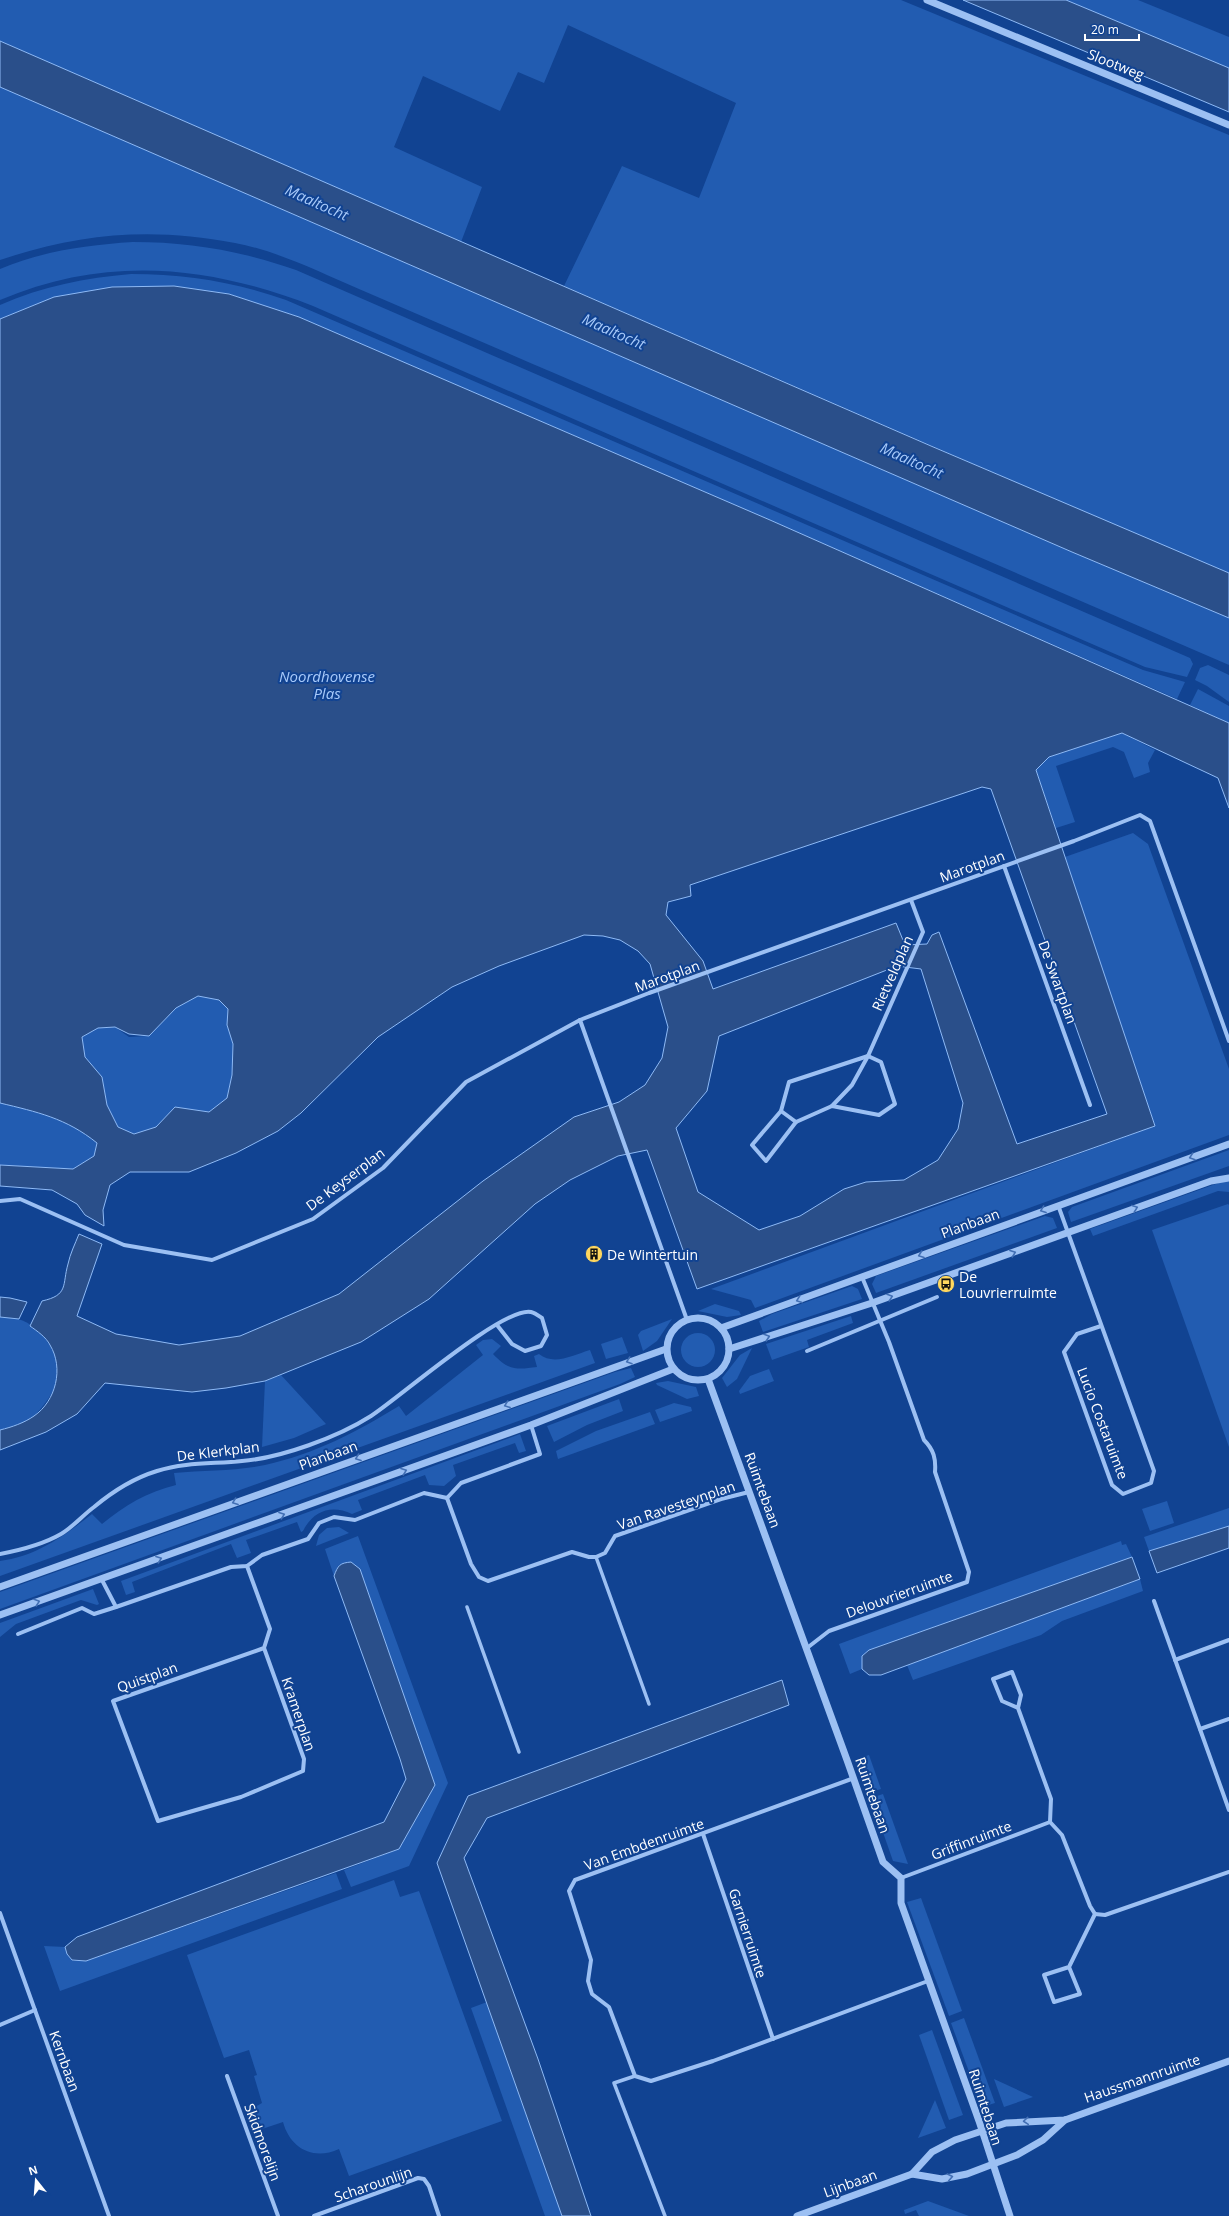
<svg xmlns="http://www.w3.org/2000/svg" width="1229" height="2216" font-family="'Open Sans',sans-serif">
	<style>
		.green { fill: #225cb1 }
		.water { fill: #2a4f8a; stroke: #8ebaf6; fill-rule: evenodd }
		.lines { fill: none; stroke-linecap: round; stroke-linejoin: round }
		.pedestrian { stroke: #9cc0f3; stroke-width: 3.5 }
		.minor { stroke: #9cc0f3; stroke-width: 4 }
		.tertiary { stroke: #9cc0f3; stroke-width: 7 }
		.oneway { stroke: #426fb4 }
		.labels { text-anchor: middle; dominant-baseline: central; stroke-width: 4; stroke-linejoin: round; paint-order: stroke }
		.street-label { font-size: 14px; fill: #fff; stroke: #114392 }
		.poi-label { font-size: 14px; fill: #fff; stroke: #114392; text-anchor: start }
		.water-label { font-size: 15px; font-style: italic; fill: #a8cafa; stroke: #114392 }
	</style>
	<rect width="100%" height="100%" fill="#114392"/>
	<g class="green">
		<polygon points="0,0 901,0 1229,135 1229,573 1160,545 564,286 622,166 699,198 736,103 568,25 544,83 518,72 500,111 423,76 394,147 482,187 461,242 0,41"/>
		<polygon points="1066,0 1138,0 1229,37 1229,68"/>
		<path d="M0,87l1072,465 157,66v47c-225,-97 -450,-195 -675,-292 -65,-28 -130,-56 -195,-84 -40,-17 -81,-38 -124,-46 -83,-16 -155,-10 -235,17z"/>
		<path d="M133,242c57,0 109,9 163,28l894,388 3,6 -6,13 -42,-10 -832,-361c-105,-41 -207,-51 -313,-6v-31c43,-18 87,-24 133,-27z"/>
		<path d="M131,274c55,0 104,8 155,26l857,370 42,12 -8,17 -407,-179 -471,-203 -70,-23 -55,-8 -120,11 -54,22v-14c42,-19 86,-27 131,-31z"/>
		<polygon points="1208,665 1229,675 1229,702 1207,686 1195,680 1200,668"/>
		<polygon points="1198,689 1229,706 1229,723 1190,705"/>
		<polygon points="1122,733 1155,750 1148,763 1150,772 1134,778 1124,752 1113,747 1056,766 1075,822 1056,828 1036,770 1049,757"/>
		<polygon points="1133,833 1148,844 1229,1069 1229,1135 755,1308 751,1300 711,1289 1155,1126 1065,857"/>
		<polygon points="198,996 219,1000 228,1009 227,1025 233,1044 232,1075 227,1098 209,1112 175,1107 156,1127 134,1134 118,1127 107,1105 102,1077 85,1057 82,1037 98,1028 115,1027 129,1037 149,1036 176,1008"/>
		<path d="M0,1103c37,9 66,15 97,39l-3,14 -21,13 -73,-4z"/>
		<polygon points="1229,1150 1229,1166 1071,1222 1068,1212 1072,1207"/>
		<polygon points="1224,1181 1229,1181 1229,1192 1218,1191 1093,1236 1090,1229"/>
		<polygon points="1228,1204 1229,1205 1229,1447 1152,1230"/>
		<polygon points="1045,1216 1053,1218 1057,1228 876,1293 872,1284 876,1276"/>
		<polygon points="852,1286 858,1289 862,1299 763,1332 759,1321 772,1314"/>
		<polygon points="715,1304 739,1311 741,1315 727,1317 698,1311"/>
		<polygon points="851,1316 853,1323 807,1340 809,1347 772,1360 766,1344"/>
		<path d="M0,1317c6,0 12,1 18,2 24,7 42,35 40,59 -1,10 -15,29 -22,36 -9,9 -24,13 -36,16z"/>
		<polygon points="672,1319 657,1341 643,1351 638,1335 641,1331"/>
		<circle cx="698" cy="1350" r="17"/>
		<polygon points="622,1337 628,1353 606,1359 601,1344"/>
		<path d="M492,1339l9,7 -8,8c15,16 23,16 44,13l-3,-11 5,-2c15,12 34,1 51,-4l5,13 -595,213v-15c37,-5 64,-25 92,-47l10,10c23,-19 45,-32 74,-39l-2,-12c30,-3 62,-2 91,-8 50,-11 91,-33 134,-59l7,10 77,-61 -7,-10 7,-5z"/>
		<polygon points="752,1348 737,1379 727,1387 722,1378 740,1355"/>
		<polygon points="631,1368 635,1377 620,1384 0,1609 0,1592 615,1372"/>
		<polygon points="769,1369 774,1381 740,1394 739,1391 750,1376"/>
		<polygon points="281,1375 326,1424 294,1438 262,1447 265,1381"/>
		<polygon points="668,1381 696,1387 699,1396 687,1399 657,1385 656,1383"/>
		<polygon points="619,1399 623,1411 587,1425 554,1442 547,1426"/>
		<polygon points="674,1403 691,1407 692,1411 660,1422 655,1410"/>
		<polygon points="650,1412 655,1424 558,1459 556,1451 596,1431"/>
		<path d="M520,1434l6,17 -7,2 -4,-10 -62,22 3,11 -12,10 -15,-1 -4,-10 -67,25 4,10 -10,4c-21,-10 -39,-3 -49,17l-2,1 -4,-10 -51,18 5,13 -14,5 -6,-14 -99,38 3,10 -9,3 -5,-14z"/>
		<polygon points="1167,1501 1174,1523 1150,1531 1142,1509"/>
		<polygon points="1229,1508 1229,1526 1149,1551 1144,1537"/>
		<polygon points="339,1527 349,1533 316,1546 319,1535 327,1528"/>
		<polygon points="358,1536 448,1783 409,1866 351,1887 344,1870 399,1849 435,1785 338,1566 334,1576 325,1549"/>
		<polygon points="1121,1541 1122,1545 1126,1544 1132,1557 869,1650 862,1656 862,1669 850,1674 839,1644"/>
		<polygon points="1140,1579 1143,1591 1062,1621 1041,1635 913,1680 907,1665"/>
		<polygon points="93,1589 99,1604 97,1605 81,1600 16,1624 0,1637 0,1623"/>
		<polygon points="869,1755 881,1789 868,1793 856,1759"/>
		<polygon points="883,1794 908,1864 893,1861 871,1798"/>
		<polygon points="336,1873 342,1889 60,1991 44,1946 65,1947 67,1954 73,1961 86,1961"/>
		<path d="M394,1880l6,17 19,-6 83,230 -153,55 -10,-27c-26,12 -49,-1 -56,-27l-27,9 -8,-20 14,-8 -8,-27 3,-1 -8,-25 -25,8 -37,-103z"/>
		<polygon points="921,1898 962,2011 949,2016 907,1902"/>
		<polygon points="487,2002 562,2216 545,2216 471,2008"/>
		<polygon points="964,2018 995,2103 982,2107 951,2023"/>
		<polygon points="932,2030 963,2115 949,2120 919,2035"/>
		<polygon points="994,2079 1033,2097 1004,2107"/>
		<polygon points="935,2100 946,2128 918,2138"/>
		<polygon points="928,2201 969,2216 919,2216 916,2210 905,2214 904,2210"/>
	</g>
	<g class="water">
		<polygon points="963,0 1066,0 1229,68 1229,112"/>
		<polygon points="0,41 931,446 1229,573 1229,618 1072,552 0,87"/>
		<path d="M174,286l55,8 70,23 471,203 459,203v85l-11,-30 -96,-45 -73,24 -13,13 119,356 -458,163 -50,-139 -29,6 -48,24 -35,24 -106,95 -68,43 -96,39 -39,7 -34,4 -87,-9 -28,31 -31,18 -46,18v-20c12,-3 24,-7 34,-14 22,-15 30,-48 16,-71 -4,-8 -13,-14 -20,-19l12,-25c27,-6 20,-16 26,-37 2,-10 7,-20 11,-30l23,10 -25,72 39,18 63,11 61,-9 99,-42 144,-113 91,-64 45,-15 26,-17 17,-27 6,-31 -18,-63 -12,-13 -18,-11 -17,-4 -19,-1 -85,31 -47,21 -74,50 -77,76 -23,18 -42,22 -47,19h-59l-20,13 -7,25 1,16 -19,-11 -8,-11 -25,-14 -52,-4v-21l73,4 21,-13 3,-13c-31,-25 -60,-31 -97,-40v-784l54,-22 58,-10zM982,787l9,2 116,325 -90,30 -78,-212 -7,3 -5,9 -22,1 -9,-22 -183,66 -10,-28 -37,-46 2,-13 23,-6 -1,-11zM897,966l24,3 42,134 -5,26 -20,31 -34,20 -38,2 -22,7 -44,27 -41,14 -61,-38 -22,-64 31,-37 12,-55zM198,996l21,4 9,9 -1,16 6,19 -1,31 -5,23 -18,14 -34,-5 -19,20 -22,7 -16,-7 -11,-22 -5,-28 -17,-20 -3,-20 16,-9 17,-1 14,7 20,2 27,-28z"/>
		<polygon points="0,1297 10,1298 27,1302 19,1319 0,1317"/>
		<polygon points="1229,1526 1229,1548 1157,1573 1149,1551"/>
		<polygon points="1132,1557 1140,1579 881,1675 869,1675 862,1669 862,1656 869,1650"/>
		<path d="M351,1562l9,7 75,216 -36,64 -313,112 -14,-1 -5,-6 -2,-7 12,-10 307,-115 22,-43 -6,-20 -66,-183c4,-11 6,-13 17,-14z"/>
		<polygon points="782,1680 789,1705 487,1818 464,1858 538,2059 591,2216 562,2216 437,1863 468,1796"/>
	</g>
	<g class="lines">
		<g class="pedestrian">
			<polyline points="596,1557 649,1704"/>
			<polyline points="467,1607 519,1752"/>
			<polyline points="635,2076 614,2083 665,2216"/>
		</g>
		<g class="minor">
			<polyline points="1004,866 1090,1105"/>
			<polyline points="580,1020 687,1320"/>
			<polygon points="868,1056 881,1062 895,1104 879,1115 832,1106 796,1122 766,1161 752,1145 781,1111 789,1082"/>
			<polyline points="832,1106 852,1085 868,1056 923,932 911,900"/>
			<polyline points="781,1111 796,1122"/>
			<polyline points="0,1201 20,1199 124,1245 212,1260 313,1219 383,1168 466,1082 580,1020 649,993 1074,841 1140,815 1150,821 1229,1041"/>
			<polyline points="1058,1205 1154,1471 1151,1483 1123,1494 1112,1485 1064,1352 1077,1334 1101,1326"/>
			<polyline points="807,1351 937,1297"/>
			<polyline points="447,1498 471,1564 479,1577 488,1581 572,1552 589,1557 596,1557 605,1553 615,1536 721,1499 749,1492"/>
			<path d="M0,1554c21,-4 42,-9 61,-20 12,-7 22,-19 33,-27 18,-15 40,-29 63,-36 28,-9 57,-7 85,-10 39,-3 96,-24 129,-45 28,-18 133,-110 160,-104 4,1 8,4 11,6l5,17 -6,11 -16,5 -13,-7 -15,-19"/>
			<polyline points="247,1566 270,1629 264,1648 304,1759 303,1771 241,1797 158,1821 113,1701 264,1648"/>
			<polyline points="102,1580 116,1607 231,1567 247,1566 262,1555 308,1539 319,1523 334,1517 355,1520 424,1493 447,1498 461,1483 540,1454 531,1425"/>
			<polyline points="1154,1601 1229,1810"/>
			<polyline points="18,1634 82,1608 94,1614 116,1607"/>
			<path d="M807,1648l22,-17 138,-49 2,-10 -34,-100c1,-13 -1,-22 -11,-32l-35,-98 -27,-65"/>
			<polyline points="1175,1660 1229,1640"/>
			<polyline points="1018,1708 1021,1695 1012,1672 993,1679 1002,1701 1018,1708 1051,1799 1050,1822 1062,1835 1090,1906 1095,1914"/>
			<polyline points="1200,1729 1229,1719"/>
			<polyline points="854,1778 575,1880 569,1891 591,1960 588,1981 592,1994 609,2007 635,2076 651,2081 713,2061 928,1981"/>
			<polyline points="703,1834 773,2039"/>
			<polyline points="901,1878 1050,1822"/>
			<polyline points="0,1913 109,2216"/>
			<polyline points="1095,1914 1105,1915 1229,1872"/>
			<polyline points="1069,1967 1044,1975 1054,2002 1080,1994 1069,1967 1095,1914"/>
			<polyline points="0,2025 35,2010"/>
			<polyline points="227,2076 278,2216"/>
			<polyline points="314,2216 418,2178 424,2179 429,2186 439,2216"/>
		</g>
		<g class="tertiary">
			<polyline points="927,0 1229,125"/>
			<circle cx="698" cy="1349" r="31"/>
			<polyline points="721,1328 1229,1144"/>
			<polyline points="729,1349 872,1303 1211,1181 1229,1178"/>
			<polyline points="708,1379 847,1760 883,1862 901,1878 901,1903 979,2121 1010,2216"/>
			<polyline points="0,1587 666,1349"/>
			<polyline points="0,1615 531,1425 673,1369"/>
			<polyline points="912,2174 942,2179 967,2174 1017,2155 1043,2140 1065,2120"/>
			<polyline points="797,2216 912,2174 932,2152 955,2140 1006,2123 1065,2120 1229,2061"/>
		</g>
	</g>
	<defs><path id="oneway-chevron" d="M-2-3.5L2.5 0L-2 3.5" fill="none" stroke-width="1.6" stroke-linecap="round" stroke-linejoin="round"/></defs>
	<g class="oneway">
		<use href="#oneway-chevron" transform="translate(1192 1157) rotate(161)"/>
		<use href="#oneway-chevron" transform="translate(1135 1208) rotate(-20)"/>
		<use href="#oneway-chevron" transform="translate(1043 1210) rotate(160)"/>
		<use href="#oneway-chevron" transform="translate(1013 1253) rotate(-20)"/>
		<use href="#oneway-chevron" transform="translate(921 1255) rotate(160)"/>
		<use href="#oneway-chevron" transform="translate(890 1297) rotate(-19)"/>
		<use href="#oneway-chevron" transform="translate(799 1300) rotate(160)"/>
		<use href="#oneway-chevron" transform="translate(767 1337) rotate(-18)"/>
		<use href="#oneway-chevron" transform="translate(629 1361) rotate(161)"/>
		<use href="#oneway-chevron" transform="translate(507 1405) rotate(160)"/>
		<use href="#oneway-chevron" transform="translate(358 1458) rotate(160)"/>
		<use href="#oneway-chevron" transform="translate(404 1471) rotate(-20)"/>
		<use href="#oneway-chevron" transform="translate(235 1502) rotate(160)"/>
		<use href="#oneway-chevron" transform="translate(282 1515) rotate(-20)"/>
		<use href="#oneway-chevron" transform="translate(159 1559) rotate(-20)"/>
		<use href="#oneway-chevron" transform="translate(37 1602) rotate(-19)"/>
		<use href="#oneway-chevron" transform="translate(1026 2121) rotate(175)"/>
		<use href="#oneway-chevron" transform="translate(950 2177) rotate(-11)"/>
	</g>
	<defs>
		<symbol id="building-disc" viewBox="-11 -11 22 22"><circle r="9.5" fill="#ffd75e" stroke="#114392"/><path d="M-4-6H4V6H1V3H-1V6H-4ZM-2.5-4.3h1.7v1.8h-1.7ZM.8-4.3h1.7v1.8H.8ZM-2.5-1h1.7V.8h-1.7ZM.8-1h1.7V.8H.8Z" fill="#111"/></symbol>
		<symbol id="bus-disc" viewBox="-11 -11 22 22"><circle r="9.5" fill="#ffd75e" stroke="#114392"/><path d="M-5-6H5V4H4V6H2V4H-2V6H-4V4H-5ZM-3.5-4V0h7V-4ZM-3.5 1.2v1.5H-2V1.2ZM2 1.2v1.5H3.5V1.2Z" fill="#111"/></symbol>
	</defs>
	<g fill-rule="evenodd">
		<use href="#building-disc" x="584" y="1244" width="20" height="20"/>
		<use href="#bus-disc" x="936" y="1274" width="20" height="20"/>
	</g>
	<g class="labels">
		<g class="street-label">
			<text transform="translate(1116 64) rotate(22)">Slootweg</text>
			<text transform="translate(972 866) rotate(-20)">Marotplan</text>
			<text transform="translate(892 973) rotate(-66)">Rietveldplan</text>
			<text transform="translate(667 976) rotate(-20)">Marotplan</text>
			<text transform="translate(1058 982) rotate(70)">De Swartplan</text>
			<text transform="translate(345 1179) rotate(-37)">De Keyserplan</text>
			<text transform="translate(970 1223) rotate(-20)">Planbaan</text>
			<text transform="translate(1103 1423) rotate(69)">Lucio Costaruimte</text>
			<text transform="translate(218 1451) rotate(-7)">De Klerkplan</text>
			<text transform="translate(328 1455) rotate(-20)">Planbaan</text>
			<text transform="translate(763 1490) rotate(70)">Ruimtebaan</text>
			<text transform="translate(676 1505) rotate(-19)">Van Ravesteynplan</text>
			<text transform="translate(899 1594) rotate(-20)">Delouvrierruimte</text>
			<text transform="translate(147 1677) rotate(-20)">Quistplan</text>
			<text transform="translate(299 1714) rotate(71)">Kramerplan</text>
			<text transform="translate(873 1795) rotate(71)">Ruimtebaan</text>
			<text transform="translate(971 1840) rotate(-21)">Griffinruimte</text>
			<text transform="translate(644 1844) rotate(-20)">Van Embdenruimte</text>
			<text transform="translate(748 1933) rotate(72)">Garnierruimte</text>
			<text transform="translate(65 2061) rotate(70)">Kernbaan</text>
			<text transform="translate(1142 2078) rotate(-19)">Haussmannruimte</text>
			<text transform="translate(986 2107) rotate(72)">Ruimtebaan</text>
			<text transform="translate(263 2142) rotate(70)">Skidmorelijn</text>
			<text transform="translate(850 2183) rotate(-20)">Lijnbaan</text>
			<text transform="translate(373 2184) rotate(-19)">Scharounlijn</text>
		</g>
		<g class="poi-label">
			<text x="607" y="1254">De Wintertuin</text>
			<text x="959" y="1276">De<tspan x="959" dy="16">Louvrierruimte</tspan></text>
		</g>
		<g class="water-label">
			<text transform="translate(317 202) rotate(24)">Maaltocht</text>
			<text transform="translate(614 331) rotate(24)">Maaltocht</text>
			<text transform="translate(912 460) rotate(24)">Maaltocht</text>
			<text x="327" y="676">Noordhovense<tspan x="327" dy="17">Plas</tspan></text>
		</g>
	</g>
	<g transform="translate(36 2180) rotate(343)" stroke="#114392" stroke-width="3" paint-order="stroke">
	<path d="M0-3L7 15L0 10L-7 15Z" fill="#ffffff"/>
	<text y="-6" font-size="11" font-weight="bold" text-anchor="middle" fill="#ffffff">N</text>
	</g>
	<path d="M1085 34v6h54v-6" fill="none" stroke="#ffffff" stroke-width="2"/>
	<text x="1091" y="34" font-size="12" fill="#ffffff" stroke="#114392" stroke-width="3" paint-order="stroke">20 m</text>
</svg>
